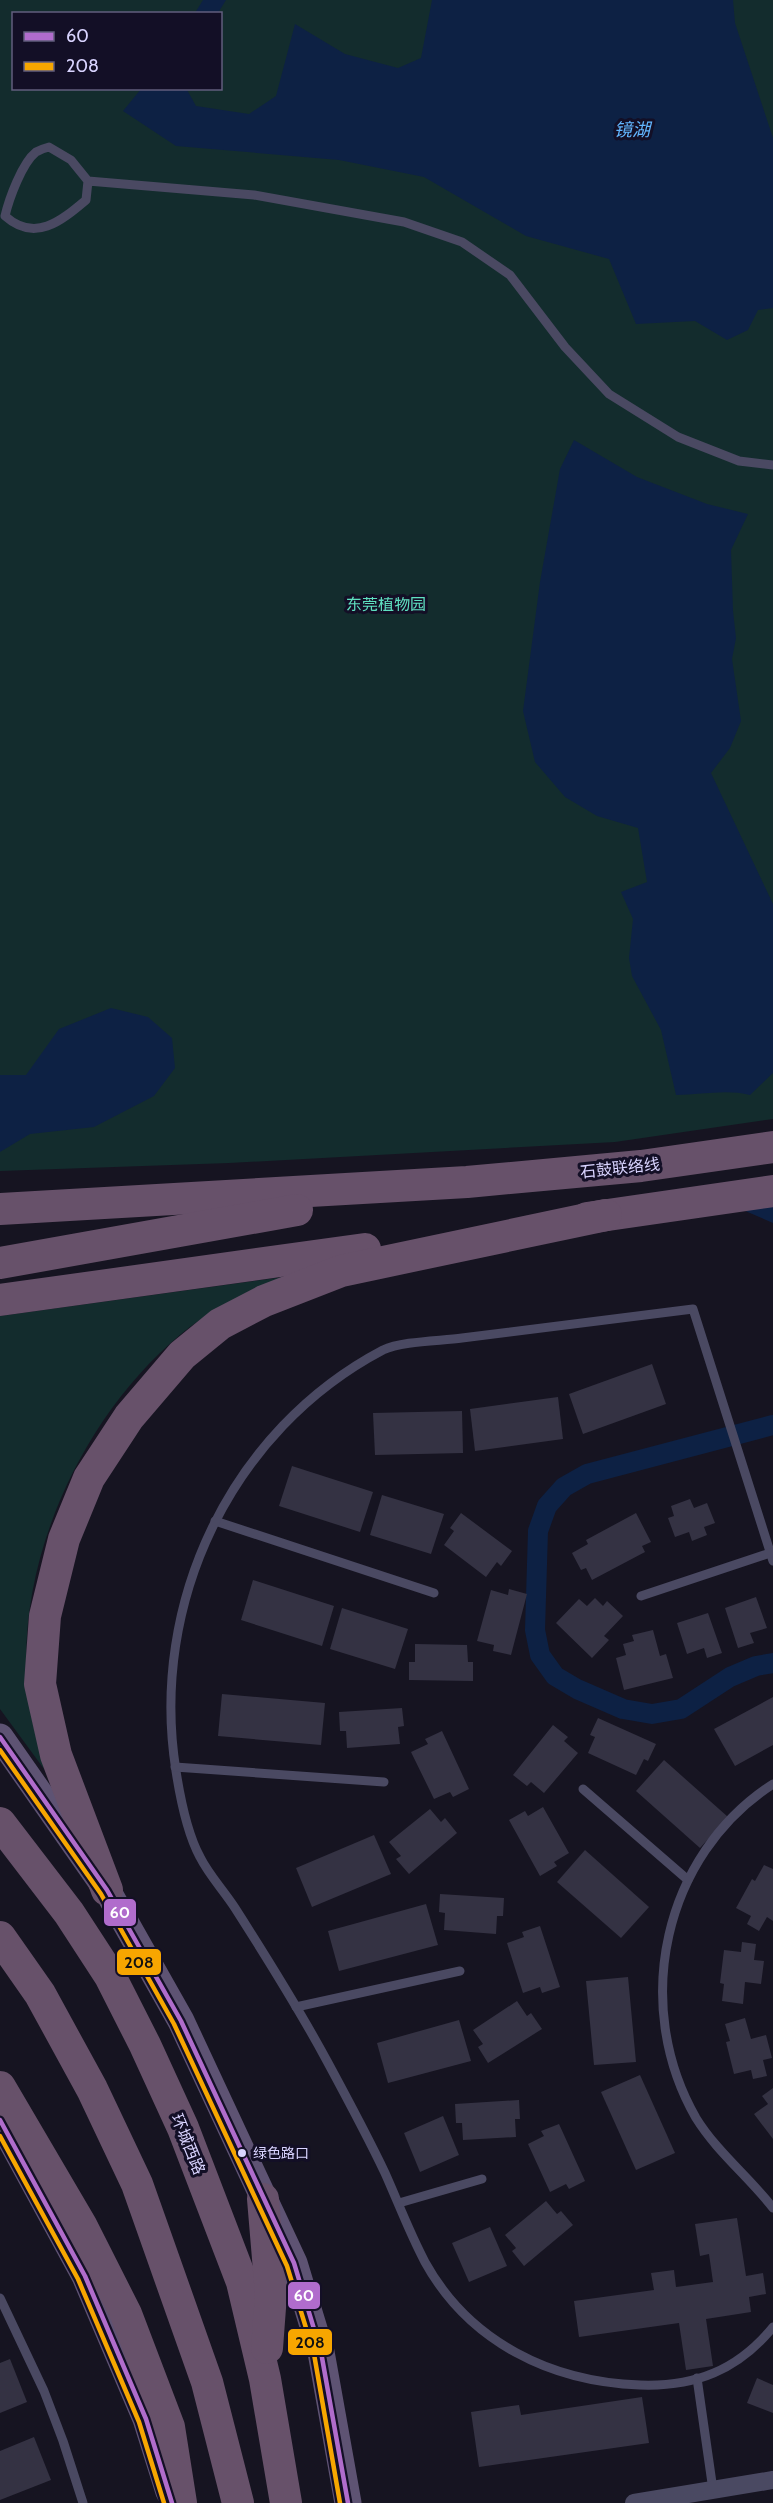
<svg xmlns="http://www.w3.org/2000/svg" width="773" height="2503" font-family="Cabin,'Noto Sans SC',sans-serif">
	<style>
		.green { fill: #132c2d; fill-rule: evenodd }
		.water { fill: #0d2144 }
		.lines { fill: none; stroke-linecap: round; stroke-linejoin: round }
		.canal { stroke: #0d2144; stroke-width: 20 }
		.building { fill: #343243 }
		.lane { stroke: #4a4962; stroke-width: 9 }
		.street { stroke: #4a4962; stroke-width: 18 }
		.primary { stroke: #5e5373; stroke-width: 27 }
		.highway { stroke: #67516a; stroke-width: 32 }
		.bus-1-casing { stroke: #130f26; stroke-width: 9 }
		.bus-2-casing { stroke: #130f26; stroke-width: 9 }
		.bus-1 { stroke: #b06ccc; stroke-width: 4.5 }
		.bus-2 { stroke: #f7a600; stroke-width: 4.5 }
		.bus-dot { fill: #d9d4ff; stroke: #130f26; stroke-width: 2 }
		.labels { text-anchor: middle; dominant-baseline: central; stroke-width: 6; stroke-linejoin: round; paint-order: stroke }
		.bus-label { font-size: 14px; fill: #d9d4ff; stroke: #130f26; text-anchor: start }
		.park-label { font-size: 16px; fill: #5fe0c0; stroke: #130f26 }
		.street-label { font-size: 16px; fill: #d9d4ff; stroke: #130f26 }
		.water-label { font-size: 18px; font-style: italic; fill: #62b6ff; stroke: #130f26 }
		.line-badge { stroke: #130f26; stroke-width: 2 }
		.badge-label { font-size: 16px; text-anchor: middle; font-weight: bold; fill: #fff }
		.pale-badge-label { font-size: 16px; text-anchor: middle; font-weight: bold; fill: #111 }
	</style>
	<rect width="100%" height="100%" fill="#161421"/>
	<g class="green">
		<path d="M0,0h773v1119l-158,23 -386,21 -229,8zM14,14h206v74h-206z"/>
		<path d="M284,1277c-36,16 -73,32 -103,57 -100,83 -167,230 -153,360 2,25 11,50 16,75l-44,-60v-393z"/>
	</g>
	<g class="water">
		<polygon points="203,0 226,0 218,13 195,13"/>
		<polygon points="432,0 733,0 735,23 773,138 773,308 758,310 748,330 727,340 695,321 636,324 609,259 526,236 424,177 339,160 176,146 123,111 141,89 186,88 196,106 249,114 276,96 295,24 345,54 398,68 421,58"/>
		<path d="M574,440l63,37 70,27 41,10 -17,36 2,61 3,27 -4,21 9,62 -11,27 -19,25 62,131v169l-23,22c-24,-6 -49,0 -74,0l-15,-65 -29,-54 -3,-18 4,-39 -12,-27 26,-10 -9,-54 -41,-12 -32,-19 -30,-35 -12,-51 17,-129 20,-113z"/>
		<polygon points="111,1008 148,1017 172,1038 175,1068 154,1096 94,1127 30,1134 0,1152 0,1075 26,1075 59,1029"/>
		<polygon points="773,1206 773,1223 743,1210"/>
	</g>
	<g class="lines">
		<polyline class="canal" points="773,1425 587,1474 564,1487 547,1506 538,1531 535,1630 540,1655 555,1676 577,1689 623,1709 652,1714 681,1709 730,1677 756,1666 773,1663"/>
	</g>
	<g class="building">
		<polygon points="652,1364 666,1404 583,1434 569,1394"/>
		<polygon points="558,1397 563,1439 475,1451 470,1409"/>
		<polygon points="462,1411 463,1453 375,1455 373,1413"/>
		<polygon points="292,1466 373,1492 360,1532 279,1506"/>
		<polygon points="382,1495 444,1514 431,1554 370,1535"/>
		<polygon points="690,1499 694,1508 707,1503 715,1523 704,1527 707,1535 692,1541 689,1532 675,1537 668,1518 674,1516 671,1506"/>
		<polygon points="461,1513 512,1551 501,1566 497,1562 486,1577 444,1545 454,1531 450,1528"/>
		<polygon points="636,1513 651,1542 642,1546 645,1552 592,1580 586,1568 581,1570 572,1553 588,1544 586,1540"/>
		<polygon points="253,1580 334,1606 322,1646 241,1620"/>
		<polygon points="509,1589 527,1594 511,1655 493,1651 494,1645 477,1641 491,1590 508,1595"/>
		<polygon points="756,1597 767,1628 750,1633 754,1643 738,1648 725,1608"/>
		<polygon points="595,1598 603,1606 607,1601 623,1616 604,1636 609,1640 592,1658 556,1623 579,1599 587,1606"/>
		<polygon points="342,1608 408,1629 395,1669 330,1649"/>
		<polygon points="708,1613 722,1653 707,1658 704,1648 687,1654 677,1623"/>
		<polygon points="653,1630 660,1656 666,1654 673,1678 624,1690 616,1658 626,1655 623,1644 634,1641 632,1635"/>
		<polygon points="415,1644 467,1645 468,1662 473,1662 473,1681 409,1680 409,1662 415,1662"/>
		<polygon points="222,1694 325,1703 321,1745 218,1736"/>
		<polygon points="773,1697 773,1745 735,1766 714,1729"/>
		<polygon points="402,1708 404,1726 398,1727 400,1744 347,1748 346,1731 340,1731 339,1712"/>
		<polygon points="598,1718 656,1744 648,1761 644,1759 636,1775 588,1753 595,1737 590,1735"/>
		<polygon points="553,1725 568,1737 564,1741 578,1753 544,1793 531,1782 527,1786 513,1775"/>
		<polygon points="442,1731 469,1789 453,1797 450,1792 434,1799 411,1752 428,1744 425,1739"/>
		<polygon points="664,1760 728,1817 700,1848 636,1791"/>
		<polygon points="543,1807 569,1853 554,1862 557,1866 540,1876 509,1820 525,1811 528,1816"/>
		<polygon points="430,1809 441,1822 445,1818 457,1833 409,1874 396,1859 401,1856 389,1842"/>
		<polygon points="374,1835 391,1874 312,1907 296,1868"/>
		<polygon points="585,1850 649,1907 621,1938 557,1882"/>
		<polygon points="764,1865 773,1869 773,1921 767,1917 759,1931 747,1924 751,1916 736,1908 752,1879 755,1881"/>
		<polygon points="440,1894 504,1898 503,1916 497,1916 496,1934 444,1930 445,1913 439,1912"/>
		<polygon points="426,1904 438,1945 339,1971 328,1931"/>
		<polygon points="540,1926 560,1987 542,1993 540,1987 523,1993 507,1943 524,1937 522,1932"/>
		<polygon points="742,1942 756,1944 754,1960 764,1961 761,1984 745,1982 743,2004 722,2001 724,1984 720,1983 724,1950 741,1952"/>
		<polygon points="628,1977 636,2062 594,2065 586,1981"/>
		<polygon points="517,2001 527,2016 531,2013 542,2029 488,2063 478,2047 483,2044 473,2030"/>
		<polygon points="745,2018 751,2039 766,2035 772,2058 763,2060 767,2076 753,2079 751,2070 734,2074 726,2042 730,2041 725,2024"/>
		<polygon points="459,2020 471,2061 388,2083 377,2043"/>
		<polygon points="640,2075 675,2153 636,2170 601,2092"/>
		<polygon points="773,2088 773,2139 754,2114 768,2104 762,2096"/>
		<polygon points="519,2100 520,2119 515,2119 516,2137 463,2140 462,2123 456,2123 455,2104"/>
		<polygon points="443,2116 459,2155 420,2172 404,2133"/>
		<polygon points="559,2124 585,2181 569,2189 566,2184 550,2192 528,2144 544,2136 541,2131"/>
		<polygon points="546,2201 557,2214 561,2211 573,2225 524,2266 512,2251 516,2248 505,2235"/>
		<polygon points="737,2218 746,2276 763,2273 766,2294 749,2297 751,2312 706,2319 713,2366 686,2370 679,2323 579,2337 574,2301 654,2290 651,2273 674,2270 676,2287 713,2282 709,2254 700,2256 695,2224"/>
		<polygon points="490,2227 507,2266 469,2282 452,2243"/>
		<polygon points="10,2359 27,2402 0,2413 0,2363"/>
		<polygon points="757,2378 773,2385 773,2413 747,2403"/>
		<polygon points="642,2397 649,2443 479,2467 471,2412 519,2405 521,2415"/>
		<polygon points="34,2437 51,2480 0,2500 0,2451"/>
	</g>
	<g class="lines">
		<g class="lane">
			<path d="M88,181l-2,19c-25,21 -51,43 -81,16 4,-17 17,-53 31,-64 4,-2 9,-4 13,-5l22,13 17,21 166,14 150,27 58,20 48,33 55,72 44,47 69,43 61,24 34,4"/>
			<polyline points="215,1521 434,1593"/>
			<path d="M773,1561l-80,-252c-77,10 -154,20 -231,29 -22,3 -60,3 -79,12 -152,80 -234,253 -207,421 4,26 11,62 24,86 9,18 24,34 35,51 32,50 64,101 92,153 20,37 40,74 58,112 13,29 25,61 40,89 44,80 126,120 215,123 55,2 98,-15 133,-58"/>
			<polyline points="641,1596 773,1552"/>
			<polyline points="175,1767 384,1782"/>
			<path d="M773,1784c-110,71 -142,221 -77,334 21,34 53,59 77,90"/>
			<polyline points="583,1789 688,1880"/>
			<polyline points="296,2007 460,1971"/>
			<polyline points="399,2203 482,2179"/>
			<polyline points="0,2298 44,2391 63,2441 83,2503"/>
			<polyline points="697,2378 713,2490"/>
		</g>
		<polyline class="street" points="634,2503 773,2480"/>
		<g class="primary">
			<polyline points="0,1737 107,1890 181,2021 294,2263 321,2352 348,2503"/>
			<polyline points="0,2120 85,2276 146,2419 169,2492"/>
		</g>
		<g class="highway">
			<polyline points="0,1209 467,1182 641,1166 773,1147"/>
			<polyline points="587,1218 773,1191"/>
			<polyline points="0,1263 297,1210"/>
			<polyline points="0,1300 365,1249"/>
			<polyline points="0,1823 69,1913 110,1976 145,2045 183,2128 242,2282 265,2379 286,2503"/>
			<polyline points="107,1890 56,1755 40,1684 45,1616 64,1539 89,1478 129,1417 182,1355 220,1324 264,1301 341,1271 606,1215"/>
			<polyline points="0,1937 40,1994 92,2089 137,2184 207,2382 238,2503"/>
			<polyline points="0,2087 81,2225 126,2314 169,2427 181,2503"/>
			<polyline points="263,2199 271,2294 267,2348"/>
		</g>
		<defs>
			<g id="bus-1">
				<polyline points="0,1737 107,1890 181,2021 294,2263 321,2352 348,2503"/>
				<polyline points="0,2120 85,2276 146,2419 172,2503"/>
			</g>
			<g id="bus-2">
				<polyline points="0,1750 101,1894 174,2024 287,2266 314,2354 340,2503"/>
				<polyline points="0,2136 78,2279 139,2422 164,2503"/>
			</g>
		</defs>
		<use href="#bus-1" class="bus-1-casing"/>
		<use href="#bus-2" class="bus-2-casing"/>
		<use href="#bus-1" class="bus-1"/>
		<use href="#bus-2" class="bus-2"/>
	</g>
	<circle class="bus-dot" cx="242" cy="2153" r="5"/>
	<g class="labels">
		<g class="bus-label">
			<text x="253" y="2153">绿色路口</text>
		</g>
		<g class="park-label">
			<text x="386" y="604">东莞植物园</text>
		</g>
		<g class="street-label">
			<text transform="translate(620 1168) rotate(-6)">石鼓联络线</text>
			<text transform="translate(188 2144) rotate(68)">环城西路</text>
		</g>
		<g class="water-label">
			<text x="632" y="130">镜湖</text>
		</g>
	</g>
	<g class="line-badge">
		<rect x="103" y="1898" width="34" height="29" rx="6" fill="#b06ccc"/>
		<rect x="116" y="1948" width="46" height="28" rx="6" fill="#f7a600"/>
		<rect x="287" y="2281" width="34" height="29" rx="6" fill="#b06ccc"/>
		<rect x="287" y="2328" width="46" height="28" rx="6" fill="#f7a600"/>
	</g>
	<g class="badge-label">
		<text x="120" y="1918">60</text>
		<text x="304" y="2301">60</text>
	</g>
	<g class="pale-badge-label">
		<text x="139" y="1968">208</text>
		<text x="310" y="2348">208</text>
	</g>
	<rect x="12" y="12" width="210" height="78" fill="#130f26" stroke="#625e7d" stroke-width="1.5"/>
	<rect x="24" y="32" width="30" height="9" fill="#b06ccc" stroke="#625e7d" stroke-width="1.5"/>
	<text x="66" y="42" font-size="18" fill="#d9d4ff">60</text>
	<rect x="24" y="62" width="30" height="9" fill="#f7a600" stroke="#625e7d" stroke-width="1.5"/>
	<text x="66" y="72" font-size="18" fill="#d9d4ff">208</text>
</svg>
